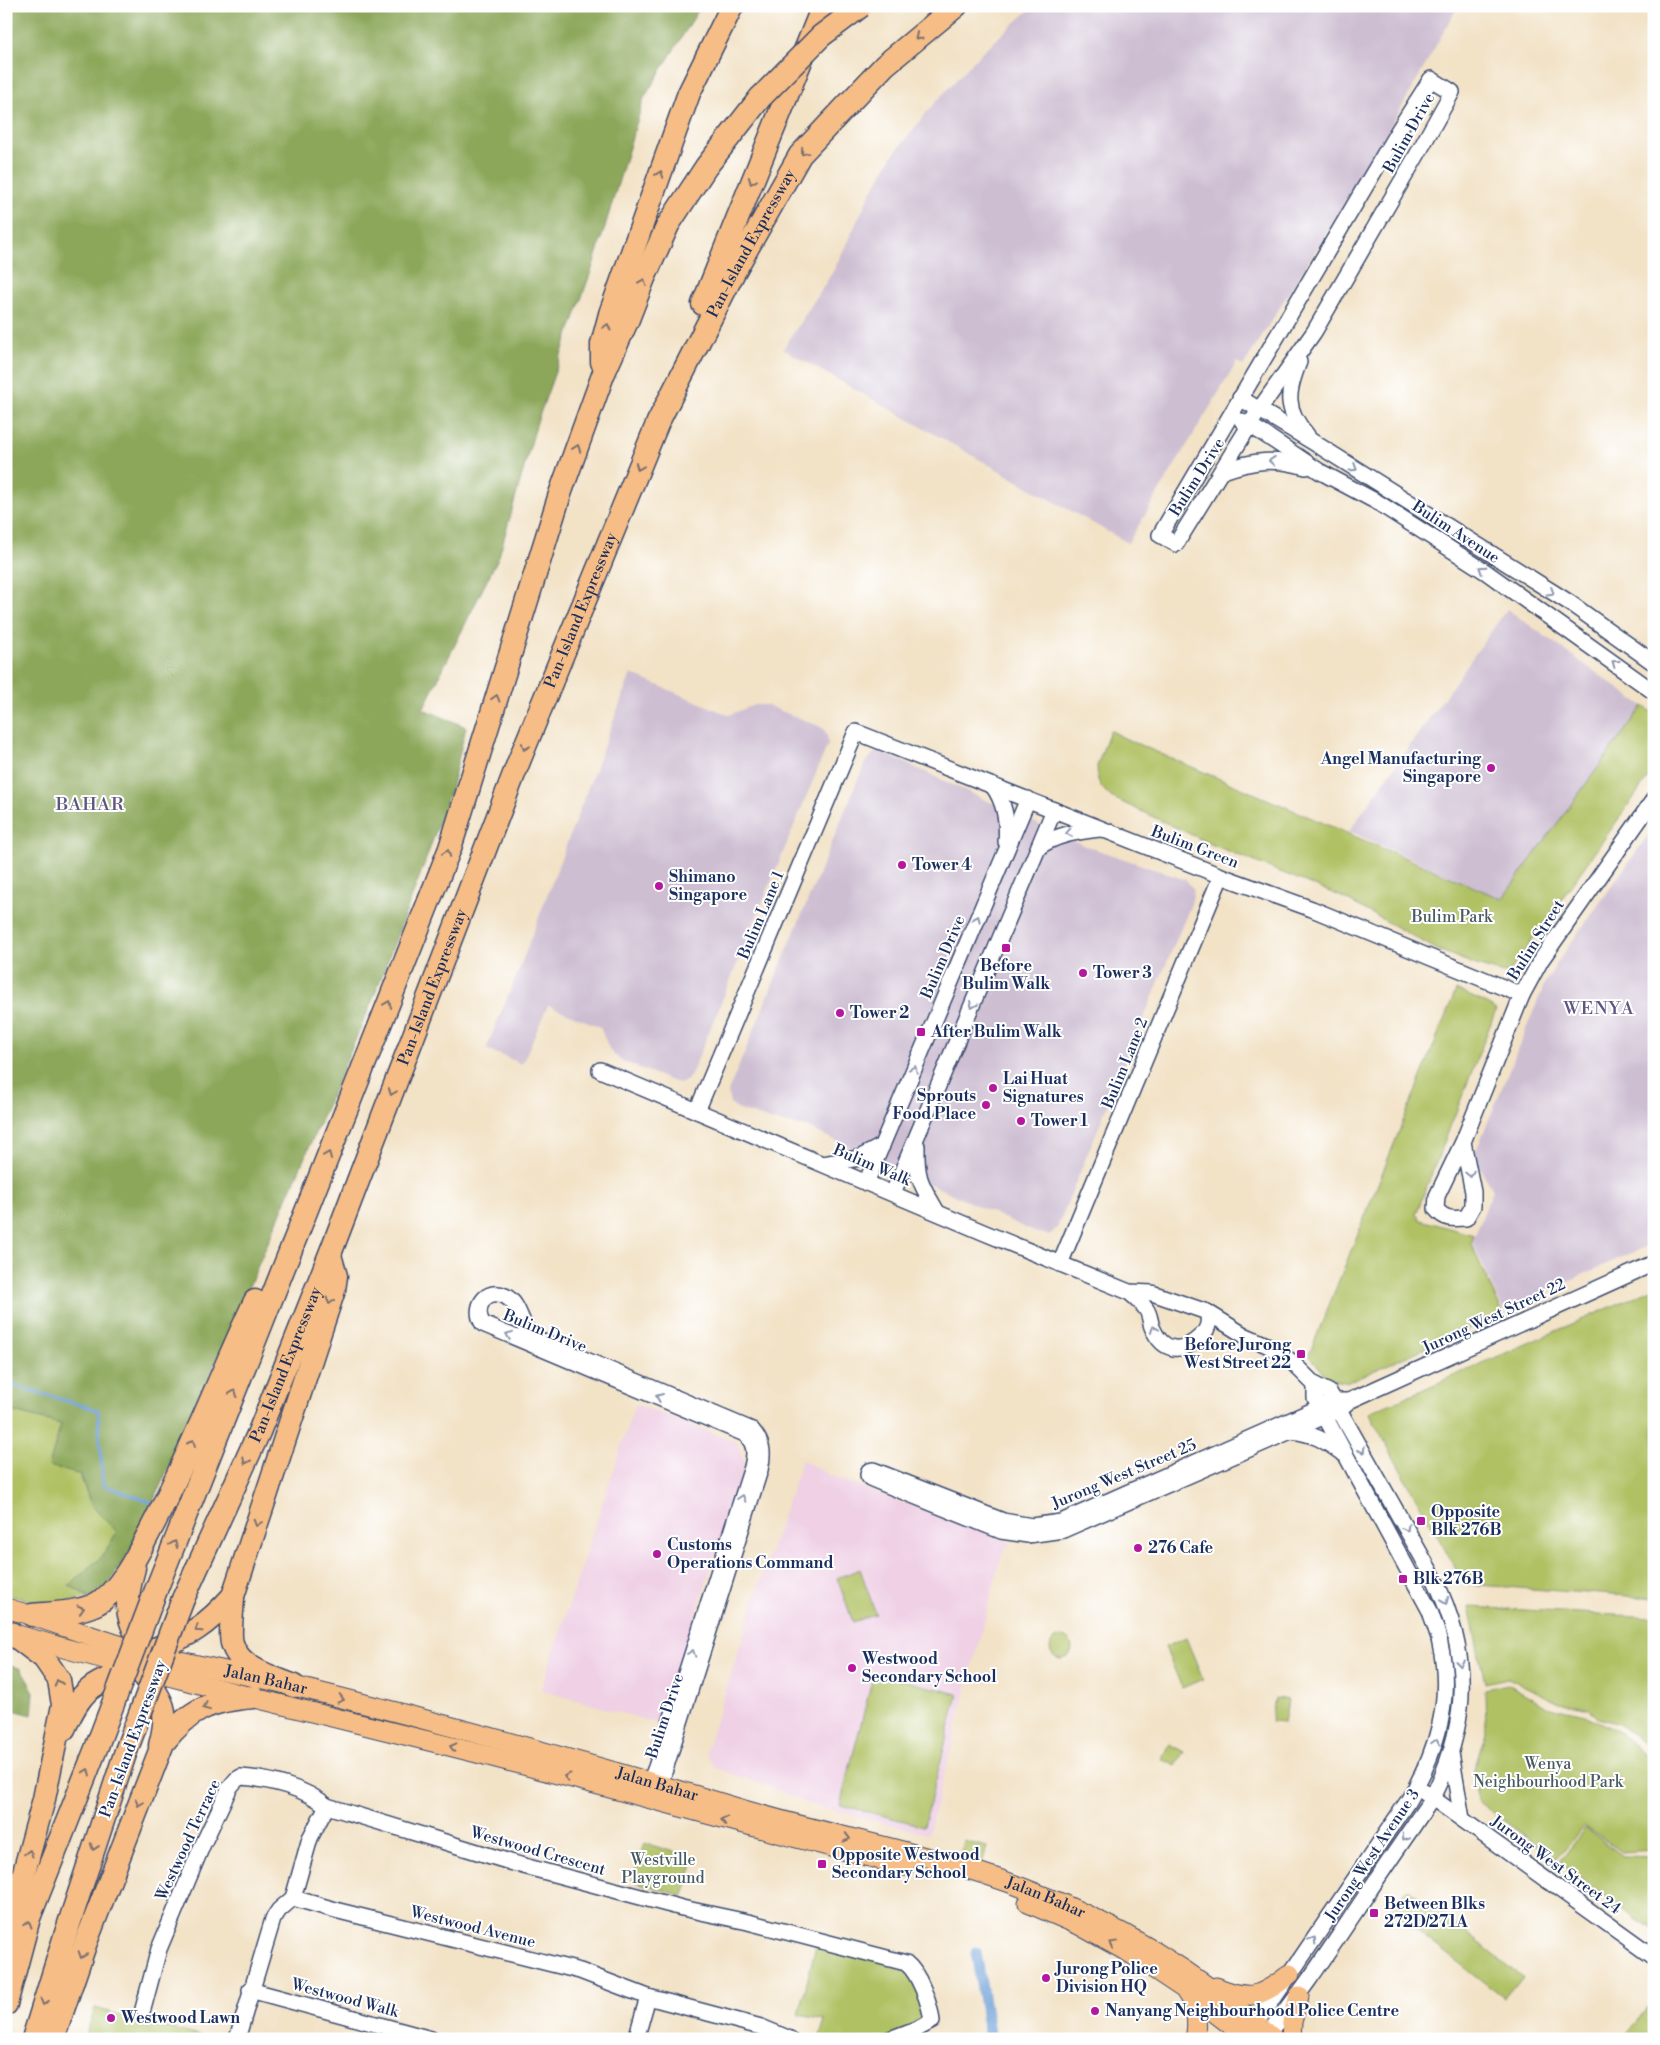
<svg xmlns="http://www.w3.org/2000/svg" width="1660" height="2045" font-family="'Libre Bodoni',serif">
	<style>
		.built { fill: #efd0e5 }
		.industrial { fill: #cdbed2 }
		.green { fill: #b0c164; stroke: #667861 }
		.forest { fill: #8ca75a; stroke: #546b5c }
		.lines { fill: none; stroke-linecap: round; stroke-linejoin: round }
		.stream { stroke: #6c9ed7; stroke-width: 3 }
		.canal { stroke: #6c9ed7; stroke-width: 11 }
		.minor-casing { stroke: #3b4a6e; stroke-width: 18 }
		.major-casing { stroke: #3b4a6e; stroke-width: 21 }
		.highway-casing { stroke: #3b4a6e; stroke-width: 25 }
		.minor { stroke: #fff; stroke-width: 15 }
		.major { stroke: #f6be86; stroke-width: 19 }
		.highway { stroke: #f6be86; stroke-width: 22 }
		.highway-bridge-casing { stroke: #3b4a6e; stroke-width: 25; stroke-linecap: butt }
		.highway-bridge { stroke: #f6be86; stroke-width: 22 }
		.oneway { stroke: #7e6f70 }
		.oneway2 { stroke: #8d97ae }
		.poi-dot { fill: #b5179e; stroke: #fff; stroke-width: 2 }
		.labels { text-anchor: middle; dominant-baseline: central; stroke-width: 4; stroke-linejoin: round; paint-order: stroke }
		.street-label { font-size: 16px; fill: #1b2f5e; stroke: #fff }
		.poi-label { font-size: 16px; font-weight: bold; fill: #1b2f5e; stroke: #fff; text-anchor: start }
		.park-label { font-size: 16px; fill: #485b60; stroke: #fff }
		.neighbourhood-label { font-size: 18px; letter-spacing: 1px; fill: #5e5680; stroke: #fff }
	</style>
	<rect width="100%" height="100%" fill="#fff"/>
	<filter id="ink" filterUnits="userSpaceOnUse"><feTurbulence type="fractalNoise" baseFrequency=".02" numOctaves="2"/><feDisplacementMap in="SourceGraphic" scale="10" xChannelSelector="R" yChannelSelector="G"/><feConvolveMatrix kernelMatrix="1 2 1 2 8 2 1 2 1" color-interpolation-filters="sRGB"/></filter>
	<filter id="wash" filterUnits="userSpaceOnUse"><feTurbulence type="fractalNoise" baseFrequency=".0096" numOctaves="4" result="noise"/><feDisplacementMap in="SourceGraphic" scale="20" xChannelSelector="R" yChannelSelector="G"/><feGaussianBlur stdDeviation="1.12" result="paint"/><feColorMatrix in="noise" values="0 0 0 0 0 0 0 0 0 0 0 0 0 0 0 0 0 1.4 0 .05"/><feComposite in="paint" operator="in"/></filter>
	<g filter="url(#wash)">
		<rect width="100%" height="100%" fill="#f2e2c6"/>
		<g class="built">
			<polygon points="635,1404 737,1442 745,1465 660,1724 541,1690"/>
			<polygon points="802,1460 829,1475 1011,1543 1005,1549 1001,1557 930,1829 927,1834 805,1803 776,1789 715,1768 706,1752 765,1567"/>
		</g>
		<g class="industrial">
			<polygon points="1034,6 1458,6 1399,112 1334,221 1243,366 1237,362 1128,543 783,349 834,270 869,196 893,155 932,106 982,52"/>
			<polygon points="1507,609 1643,706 1502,899 1349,831"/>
			<polygon points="631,674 729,715 754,705 766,705 819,726 824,729 827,735 828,744 691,1075 687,1080 680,1083 674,1082 620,1060 610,1051 600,1027 548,1005 522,1064 486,1049 520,967"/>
			<polygon points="880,751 1083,845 1186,880 1194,890 1191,904 1059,1223 1057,1228 1049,1235 1034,1232 806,1127 773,1121 737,1109 730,1104 728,1092 864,765 873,754"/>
			<polygon points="1649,834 1654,837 1654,1243 1503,1310 1472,1242 1493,1190 1478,1164 1476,1151 1545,983 1561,957"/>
		</g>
		<g class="green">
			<polygon points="1643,706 1654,713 1654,769 1508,974 1476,965 1436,949 1340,896 1213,845 1111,797 1102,788 1098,780 1097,766 1110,730 1126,739 1502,899"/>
			<polygon points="1456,990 1486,1003 1496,1010 1416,1214 1420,1220 1474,1235 1471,1244 1503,1314 1348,1382 1328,1378 1309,1355"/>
			<polygon points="1654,1288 1654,1598 1464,1584 1369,1413"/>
			<polygon points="6,1410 61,1424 91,1505 117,1532 102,1557 69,1585 90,1598 47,1604 6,1595"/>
			<polygon points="860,1569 876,1614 853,1622 837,1578"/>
			<polygon points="1469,1607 1654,1617 1654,1752 1619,1724 1598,1718 1590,1709 1560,1703 1508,1678 1485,1683"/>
			<circle cx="1061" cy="1648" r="11"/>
			<polygon points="1186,1638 1203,1679 1182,1688 1165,1647"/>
			<polygon points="874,1673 958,1694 924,1826 840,1805"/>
			<polygon points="1508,1684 1546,1706 1585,1715 1619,1732 1654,1762 1654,1850 1622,1852 1584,1826 1556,1859 1477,1801 1474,1770 1486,1731 1485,1689"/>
			<polygon points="1275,1698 1288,1700 1284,1723 1271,1722"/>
			<polygon points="1169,1744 1184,1752 1176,1766 1161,1759"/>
			<polygon points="1585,1828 1623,1856 1654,1857 1654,1931 1558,1863"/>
			<polygon points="964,1841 987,1847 980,1870 958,1863"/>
			<polygon points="644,1843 695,1858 683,1896 632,1881"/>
			<polygon points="1407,1888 1522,1976 1504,1998 1390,1910"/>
			<polygon points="817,1941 904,1962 932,2021 890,2039 819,2039 825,2020 799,2015"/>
			<polygon points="1654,2000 1654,2039 1622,2039"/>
			<polygon points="95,2008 211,2039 88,2039 85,2038"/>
		</g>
		<g class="forest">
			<polygon points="6,6 701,6 644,98 593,266 537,422 499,556 423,709 466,727 452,785 425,862 373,999 225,1342 135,1542 110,1582 90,1598 69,1585 102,1557 117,1532 91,1505 81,1475 49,1466 61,1424 6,1410"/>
			<polygon points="6,1663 21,1669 34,1692 32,1715 6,1708"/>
		</g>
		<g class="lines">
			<polyline class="stream" points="6,1383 98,1410 103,1485 153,1503"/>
			<polyline class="canal" points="976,1952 990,2039"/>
		</g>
	</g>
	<g filter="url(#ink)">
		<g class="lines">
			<defs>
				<g id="minor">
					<polygon points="1431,79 1452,92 1417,155 1314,332 1259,410 1176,544 1160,535 1398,131"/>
					<path d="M1299,362c-12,30 -15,47 8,73"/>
					<polyline points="1240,398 1313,442 1570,603 1654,663"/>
					<polyline points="1242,421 1264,434 1319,471 1377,502 1486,572 1654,692"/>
					<path d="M1223,471c31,-11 50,-13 83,-4"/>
					<path d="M993,786c12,17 15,35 13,56"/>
					<path d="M1039,847c18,-13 38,-15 60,-18"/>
					<path d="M600,1070l385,163 144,59 23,1 55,19 37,23 25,11 23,16 23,23 14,7 105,186c37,76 36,142 -1,218 -5,10 -13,19 -19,29 -17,24 -33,48 -49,72 -33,49 -64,98 -102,142"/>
					<polyline points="697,1111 856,732 1221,876 1312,909 1522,995"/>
					<path d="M1463,1142l10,50v14l-7,12c-13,1 -21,2 -30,-9l1,-13 26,-54 59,-147 19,-35 113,-161"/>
					<path d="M917,1146c-1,33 4,38 20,66"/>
					<polyline points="823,1164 859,1158 882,1146"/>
					<polyline points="866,1183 1028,799"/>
					<polyline points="893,1193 1054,810"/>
					<polyline points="1060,1264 1221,876"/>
					<path d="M1129,1292c6,5 13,11 17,17 4,5 4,13 6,18 11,26 30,27 49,9 8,-7 9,-15 6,-24"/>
					<polyline points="1349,1401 1334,1401 1061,1522 1032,1526 1003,1521 873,1470 869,1471 868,1475 870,1478 877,1481 1001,1531 1028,1535 1063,1530 1325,1416 1339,1410 1349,1401 1654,1263"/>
					<path d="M1290,1431c23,2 34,9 52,22"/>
					<polyline points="1451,1753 1462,1819"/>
					<path d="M650,1782l6,-15 96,-300c3,-13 4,-23 -7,-33l-262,-110c-11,-16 3,-37 22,-28 14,7 15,25 23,36 3,4 8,7 13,9l211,89c11,13 12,23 8,40l-100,315"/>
					<polyline points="1424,1792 1654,1957"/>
					<polyline points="293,1898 339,1911 580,1971 648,1997 761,2027 790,2039"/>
					<polyline points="293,1898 310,1838 327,1806"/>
					<polyline points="250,1990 431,2039"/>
					<path d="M143,2009l16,-60 43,-103 28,-59 6,-7 5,-3c28,2 64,11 86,29l193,59 162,43 66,14 158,41c13,10 24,41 26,58l-13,7 -29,11"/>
					<path d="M1249,2030l12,-13 147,-216c29,-49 45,-101 32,-157 -2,-12 -7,-23 -10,-33l-115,-213v-13"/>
					<polyline points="237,2039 273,1919 279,1910 293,1898"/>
					<polyline points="636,2039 648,1997"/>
				</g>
				<g id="major">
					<path id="s1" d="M6,1608c40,11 77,26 116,38 56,17 115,26 172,40 149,37 297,78 444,122 95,29 195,45 288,81 91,34 174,85 248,150"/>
					<path d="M18,1635c159,46 321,83 482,124 135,35 270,73 405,107"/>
					<polyline points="1028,1903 1079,1925 1133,1955 1184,1989 1249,2039"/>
					<path d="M1216,1987c35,15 46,9 74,-13"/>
					<path d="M1186,1992c10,15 13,29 9,47"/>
					<polyline points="1291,2039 1292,2022 1299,1996"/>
				</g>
				<g id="highway">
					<polyline points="703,304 823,6"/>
					<polyline points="602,362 602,344 610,314 689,93 732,6"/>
					<path d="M134,1568c-10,36 -9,51 12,83"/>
					<polyline points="156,1590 450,848 560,494 603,375 628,319 644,278 668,225 706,167 760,98"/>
					<path id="s2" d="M183,1599l76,-167 71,-178 189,-493 139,-339 77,-152 65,-115 85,-90 71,-59"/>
					<path d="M32,1615c21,-2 45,-2 64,-11 24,-12 43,-52 55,-75 39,-74 68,-152 104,-228"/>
					<path d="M152,1650c39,-15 53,-23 81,-54"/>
					<path d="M141,1672c22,29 29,36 19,73"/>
					<path d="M294,1686c-21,-9 -55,-17 -62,-43 -3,-9 1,-36 1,-47l101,-306 2,-14 -6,-21"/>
					<path d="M64,1729c6,-13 14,-31 26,-40 20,-16 55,-20 79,-32"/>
					<polyline points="6,1952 15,1905 44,1799 63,1705 59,1680 44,1658 11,1633"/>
					<polyline points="6,2004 29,1918 97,1746"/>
					<polyline points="33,2039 64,1939 126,1751"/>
					<path d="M53,2039l33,-97 77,-199c27,-34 48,-43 91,-46"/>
				</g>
			</defs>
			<use href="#minor" class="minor-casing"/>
			<use href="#major" class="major-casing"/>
			<use href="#highway" class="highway-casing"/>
			<use href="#minor" class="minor"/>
			<use href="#major" class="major"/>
			<use href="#highway" class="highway"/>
			<defs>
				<g id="highway-bridge">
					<polyline points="760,98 821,36 861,6"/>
					<polyline points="97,1746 156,1590"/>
					<polyline points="126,1751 183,1599"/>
				</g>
			</defs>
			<use href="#highway-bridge" class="highway-bridge-casing"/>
			<use href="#highway-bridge" class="highway-bridge"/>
		</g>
		<defs><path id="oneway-chevron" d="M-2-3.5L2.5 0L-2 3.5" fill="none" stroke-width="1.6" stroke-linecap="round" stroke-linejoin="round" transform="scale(1.25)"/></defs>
		<g class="oneway">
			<use href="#oneway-chevron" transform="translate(918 37) rotate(140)"/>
			<use href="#oneway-chevron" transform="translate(804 152) rotate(130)"/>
			<use href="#oneway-chevron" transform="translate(660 174) rotate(-70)"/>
			<use href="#oneway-chevron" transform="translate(752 181) rotate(112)"/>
			<use href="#oneway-chevron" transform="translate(643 282) rotate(-68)"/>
			<use href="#oneway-chevron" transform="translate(607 327) rotate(-75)"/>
			<use href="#oneway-chevron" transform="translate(577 448) rotate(-70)"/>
			<use href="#oneway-chevron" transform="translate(639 467) rotate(112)"/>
			<use href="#oneway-chevron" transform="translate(496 698) rotate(-73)"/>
			<use href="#oneway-chevron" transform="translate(525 747) rotate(112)"/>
			<use href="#oneway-chevron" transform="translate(447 853) rotate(-69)"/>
			<use href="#oneway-chevron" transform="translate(388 1004) rotate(-68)"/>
			<use href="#oneway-chevron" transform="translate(392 1092) rotate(111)"/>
			<use href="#oneway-chevron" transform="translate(328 1155) rotate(-68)"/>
			<use href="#oneway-chevron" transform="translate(330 1301) rotate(106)"/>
			<use href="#oneway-chevron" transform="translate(234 1393) rotate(-68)"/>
			<use href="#oneway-chevron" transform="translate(192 1443) rotate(-66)"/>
			<use href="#oneway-chevron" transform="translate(246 1461) rotate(114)"/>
			<use href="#oneway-chevron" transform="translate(257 1523) rotate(108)"/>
			<use href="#oneway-chevron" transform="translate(174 1544) rotate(-68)"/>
			<use href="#oneway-chevron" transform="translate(81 1609) rotate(-16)"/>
			<use href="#oneway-chevron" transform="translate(198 1629) rotate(147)"/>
			<use href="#oneway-chevron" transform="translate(58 1683) rotate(-109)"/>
			<use href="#oneway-chevron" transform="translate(341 1699) rotate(14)"/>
			<use href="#oneway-chevron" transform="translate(206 1707) rotate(158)"/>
			<use href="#oneway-chevron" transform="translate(453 1747) rotate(-166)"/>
			<use href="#oneway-chevron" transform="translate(87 1772) rotate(-68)"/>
			<use href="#oneway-chevron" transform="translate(567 1777) rotate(-165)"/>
			<use href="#oneway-chevron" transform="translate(139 1803) rotate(111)"/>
			<use href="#oneway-chevron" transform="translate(724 1820) rotate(-165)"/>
			<use href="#oneway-chevron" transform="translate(847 1838) rotate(15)"/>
			<use href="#oneway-chevron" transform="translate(94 1847) rotate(109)"/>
			<use href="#oneway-chevron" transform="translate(29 1853) rotate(-75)"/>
			<use href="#oneway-chevron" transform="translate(28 1924) rotate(-74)"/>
			<use href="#oneway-chevron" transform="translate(1113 1944) rotate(-151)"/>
			<use href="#oneway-chevron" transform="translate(82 1955) rotate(109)"/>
			<use href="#oneway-chevron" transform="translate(44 2002) rotate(107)"/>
		</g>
		<g class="oneway2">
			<use href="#oneway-chevron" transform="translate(1272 461) rotate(-176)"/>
			<use href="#oneway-chevron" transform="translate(1354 468) rotate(32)"/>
			<use href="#oneway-chevron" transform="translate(1482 569) rotate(-147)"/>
			<use href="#oneway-chevron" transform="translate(1551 592) rotate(32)"/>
			<use href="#oneway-chevron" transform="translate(1615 663) rotate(-144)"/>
			<use href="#oneway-chevron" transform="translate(1069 833) rotate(168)"/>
			<use href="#oneway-chevron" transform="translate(977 919) rotate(-67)"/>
			<use href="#oneway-chevron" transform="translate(973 1005) rotate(113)"/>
			<use href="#oneway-chevron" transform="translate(914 1069) rotate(-67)"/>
			<use href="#oneway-chevron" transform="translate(1470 1174) rotate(78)"/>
			<use href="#oneway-chevron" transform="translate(1154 1329) rotate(-113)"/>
			<use href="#oneway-chevron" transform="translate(509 1335) rotate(-158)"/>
			<use href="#oneway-chevron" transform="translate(659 1397) rotate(-157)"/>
			<use href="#oneway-chevron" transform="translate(1362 1450) rotate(61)"/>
			<use href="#oneway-chevron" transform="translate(742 1498) rotate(-72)"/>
			<use href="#oneway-chevron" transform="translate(1406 1528) rotate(61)"/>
			<use href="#oneway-chevron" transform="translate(1445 1601) rotate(68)"/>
			<use href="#oneway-chevron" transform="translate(692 1653) rotate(-72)"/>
			<use href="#oneway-chevron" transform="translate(1460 1663) rotate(84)"/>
			<use href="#oneway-chevron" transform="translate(1436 1742) rotate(-74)"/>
			<use href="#oneway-chevron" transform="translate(1405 1838) rotate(124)"/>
			<use href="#oneway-chevron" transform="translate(1313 1940) rotate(-56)"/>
		</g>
	</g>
	<g class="poi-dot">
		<circle cx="1491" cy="768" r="5"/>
		<circle cx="902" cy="865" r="5"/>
		<circle cx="659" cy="886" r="5"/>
		<rect x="1001" y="943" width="10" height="10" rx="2.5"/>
		<circle cx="1083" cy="973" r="5"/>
		<circle cx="840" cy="1013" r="5"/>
		<rect x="916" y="1027" width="10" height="10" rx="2.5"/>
		<circle cx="993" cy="1088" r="5"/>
		<circle cx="986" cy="1105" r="5"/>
		<circle cx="1021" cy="1121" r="5"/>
		<rect x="1296" y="1349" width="10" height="10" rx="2.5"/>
		<rect x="1416" y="1516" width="10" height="10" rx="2.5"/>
		<circle cx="1138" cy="1548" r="5"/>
		<circle cx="657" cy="1554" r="5"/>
		<rect x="1398" y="1574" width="10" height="10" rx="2.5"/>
		<circle cx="852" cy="1668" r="5"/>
		<rect x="817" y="1859" width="10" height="10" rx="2.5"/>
		<rect x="1369" y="1908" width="10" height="10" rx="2.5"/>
		<circle cx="1046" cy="1978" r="5"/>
		<circle cx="1095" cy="2011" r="5"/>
		<circle cx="111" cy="2018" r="5"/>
	</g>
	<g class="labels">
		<g class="street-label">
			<text transform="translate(1409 133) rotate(-61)">Bulim Drive</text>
			<text stroke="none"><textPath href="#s2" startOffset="1471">Pan-Island Expressway</textPath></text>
			<text transform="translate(1197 477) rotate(-58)">Bulim Drive</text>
			<text transform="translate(1456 532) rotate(33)">Bulim Avenue</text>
			<text stroke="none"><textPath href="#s2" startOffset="1066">Pan-Island Expressway</textPath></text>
			<text transform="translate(1195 847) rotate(21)">Bulim Green</text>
			<text transform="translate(761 915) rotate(-67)">Bulim Lane 1</text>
			<text transform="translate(1536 940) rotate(-58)">Bulim Street</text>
			<text transform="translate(943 957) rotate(-67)">Bulim Drive</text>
			<text stroke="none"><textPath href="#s2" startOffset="661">Pan-Island Expressway</textPath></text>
			<text transform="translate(1125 1063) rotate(-68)">Bulim Lane 2</text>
			<text transform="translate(872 1165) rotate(23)">Bulim Walk</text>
			<text transform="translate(1494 1316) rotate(-25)">Jurong West Street 22</text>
			<text transform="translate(545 1331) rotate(22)">Bulim Drive</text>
			<text stroke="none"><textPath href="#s2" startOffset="256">Pan-Island Expressway</textPath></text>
			<text transform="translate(1124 1474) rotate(-23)">Jurong West Street 25</text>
			<text stroke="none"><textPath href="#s1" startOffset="270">Jalan Bahar</textPath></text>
			<text transform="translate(665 1716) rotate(-72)">Bulim Drive</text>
			<text transform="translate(133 1739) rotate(-70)">Pan-Island Expressway</text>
			<text stroke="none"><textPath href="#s1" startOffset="675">Jalan Bahar</textPath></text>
			<text transform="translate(188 1840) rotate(-65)">Westwood Terrace</text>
			<text transform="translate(538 1851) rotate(16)">Westwood Crescent</text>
			<text transform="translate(1372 1855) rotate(-56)">Jurong West Avenue 3</text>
			<text transform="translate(1556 1865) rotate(36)">Jurong West Street 24</text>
			<text stroke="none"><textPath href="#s1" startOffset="1080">Jalan Bahar</textPath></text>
			<text transform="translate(473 1927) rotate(14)">Westwood Avenue</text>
			<text transform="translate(345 1998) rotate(15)">Westwood Walk</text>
		</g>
		<g class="poi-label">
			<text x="1481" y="759" text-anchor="end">Angel Manufacturing<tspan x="1481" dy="18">Singapore</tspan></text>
			<text x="912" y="865">Tower 4</text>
			<text x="669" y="877">Shimano<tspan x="669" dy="18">Singapore</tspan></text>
			<text x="1006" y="966" text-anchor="middle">Before<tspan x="1006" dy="18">Bulim Walk</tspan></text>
			<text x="1093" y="973">Tower 3</text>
			<text x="850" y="1013">Tower 2</text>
			<text x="931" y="1032">After Bulim Walk</text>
			<text x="1003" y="1079">Lai Huat<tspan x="1003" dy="18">Signatures</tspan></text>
			<text x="976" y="1096" text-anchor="end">Sprouts<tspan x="976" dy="18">Food Place</tspan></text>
			<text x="1031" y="1121">Tower 1</text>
			<text x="1291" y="1345" text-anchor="end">Before Jurong<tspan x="1291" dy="18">West Street 22</tspan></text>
			<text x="1431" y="1512">Opposite<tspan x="1431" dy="18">Blk 276B</tspan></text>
			<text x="667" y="1545">Customs<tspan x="667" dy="18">Operations Command</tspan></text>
			<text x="1148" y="1548">276 Cafe</text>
			<text x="1413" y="1579">Blk 276B</text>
			<text x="862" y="1659">Westwood<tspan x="862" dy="18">Secondary School</tspan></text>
			<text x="832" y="1855">Opposite Westwood<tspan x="832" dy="18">Secondary School</tspan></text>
			<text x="1384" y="1904">Between Blks<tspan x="1384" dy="18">272D/271A</tspan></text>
			<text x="1056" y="1969">Jurong Police<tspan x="1056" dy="18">Division HQ</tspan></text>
			<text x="1105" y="2011">Nanyang Neighbourhood Police Centre</text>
			<text x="121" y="2018">Westwood Lawn</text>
		</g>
		<g class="park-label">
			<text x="1452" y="917">Bulim Park</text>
			<text x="1548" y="1764">Wenya<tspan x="1548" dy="18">Neighbourhood Park</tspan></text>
			<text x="663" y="1860">Westville<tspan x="663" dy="18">Playground</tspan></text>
		</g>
		<g class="neighbourhood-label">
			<text x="90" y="804">BAHAR</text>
			<text x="1599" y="1008">WENYA</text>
		</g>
	</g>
	<rect width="1660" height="2045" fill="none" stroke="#fff" stroke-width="25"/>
</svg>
